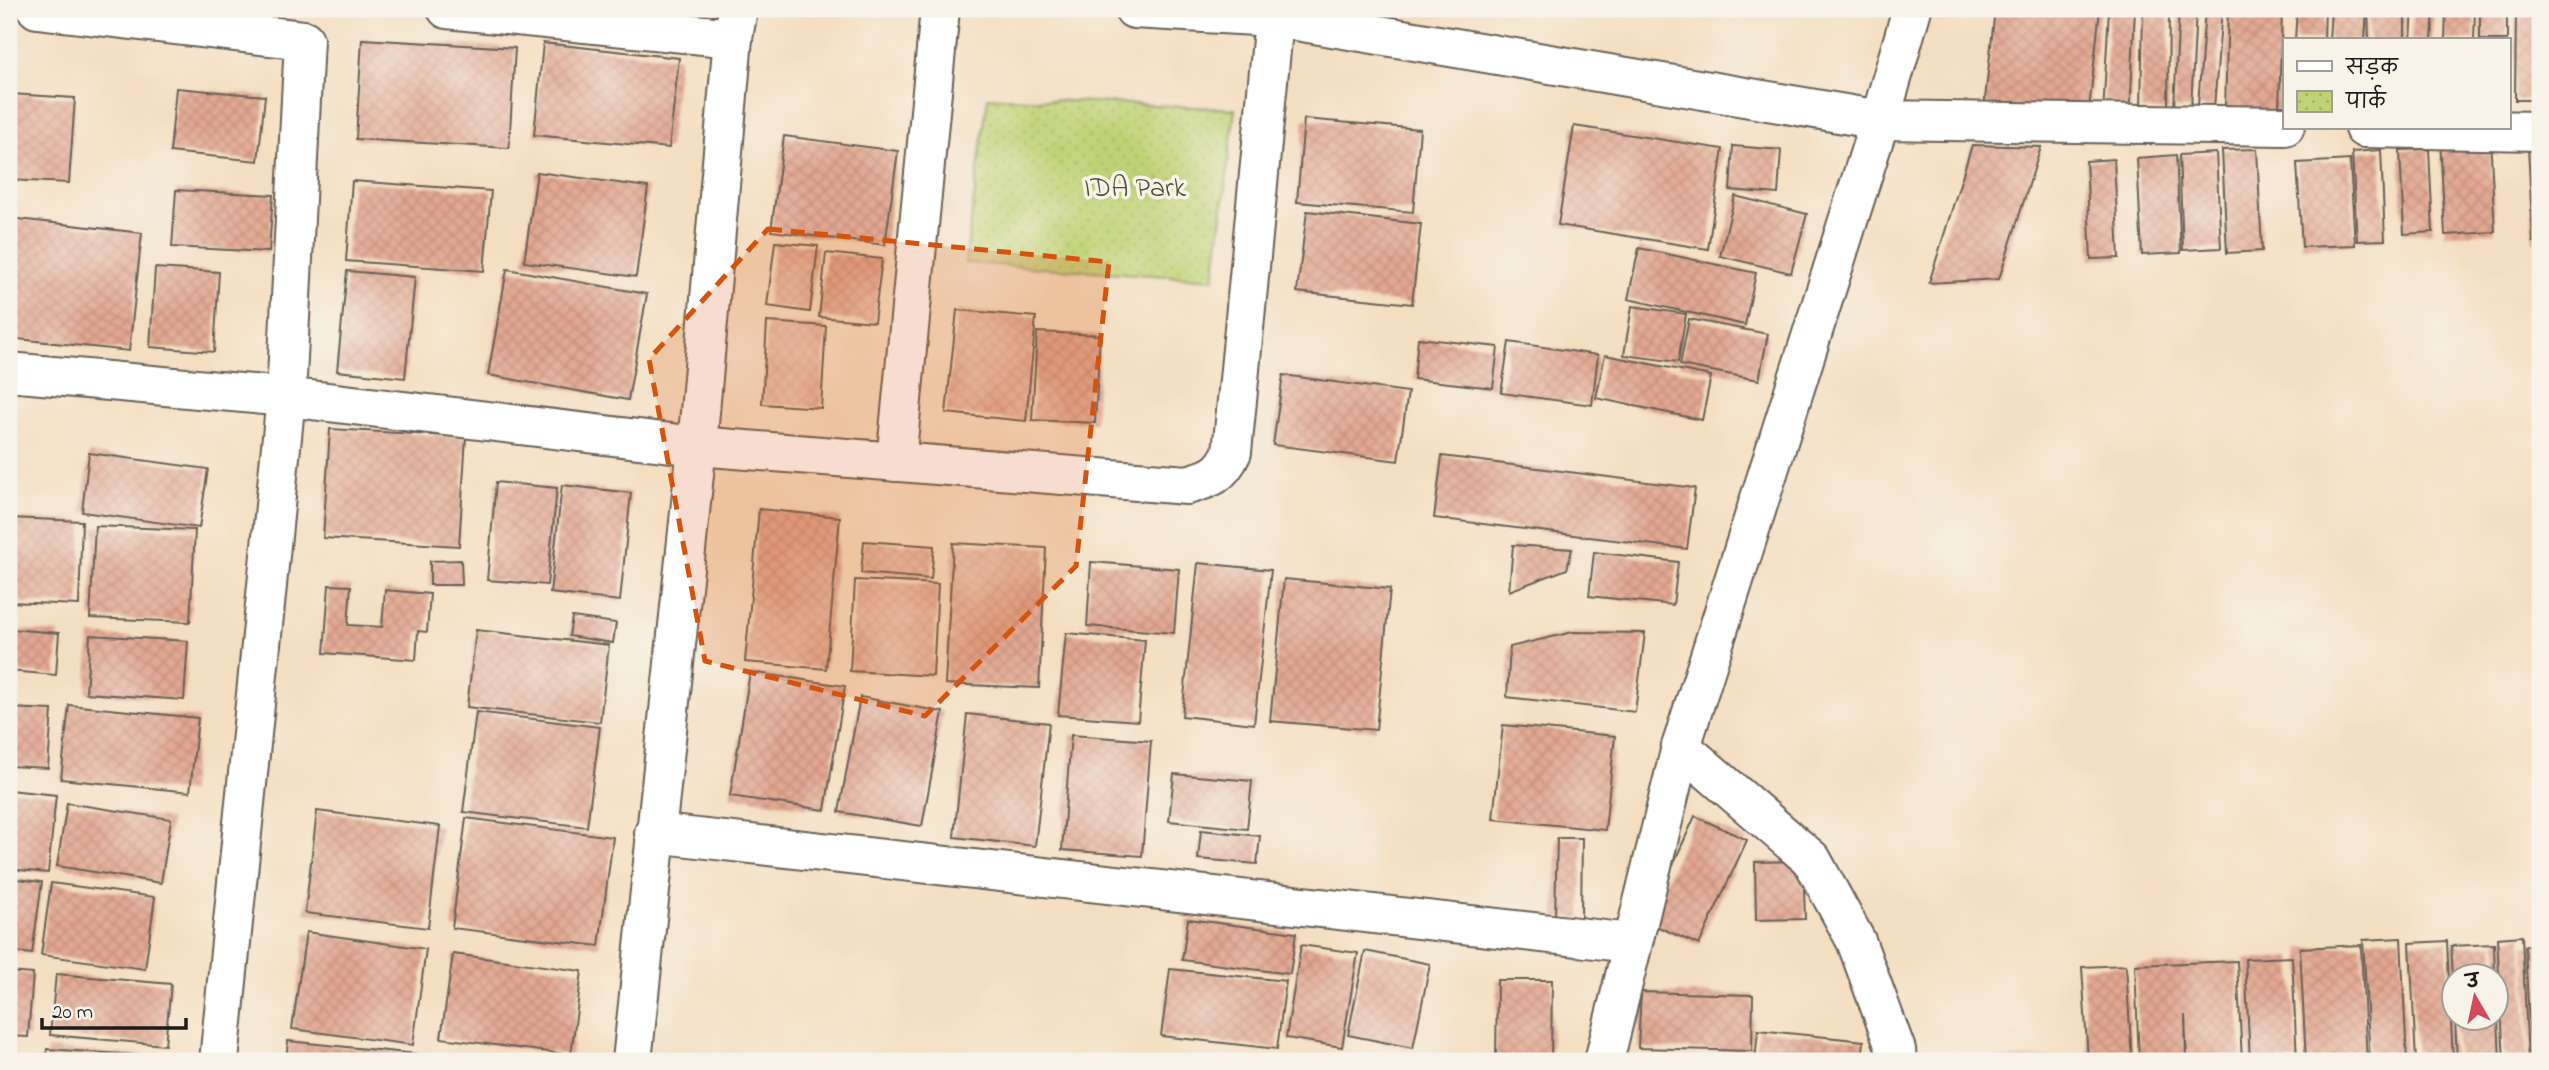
<svg xmlns="http://www.w3.org/2000/svg" width="2549" height="1070" font-family="'Indie Flower','Playpen Sans Deva',sans-serif">
	<style>
		.park { fill: url(#park-dots); stroke: #6e7748; stroke-width: 2 }
		.building { fill: url(#building-cross-hatch) }
		.lines { fill: none; stroke-linecap: round; stroke-linejoin: round }
		.street-casing { stroke: #686056; stroke-width: 42 }
		.street { stroke: #fff; stroke-width: 38 }
		.marked { fill: #d4530e; fill-opacity: 0.2; stroke: #d4530e; stroke-width: 5; stroke-dasharray: 14 9; stroke-linejoin: round }
		.labels { text-anchor: middle; dominant-baseline: central; stroke-width: 7; stroke-linejoin: round; paint-order: stroke }
		.park-label { font-size: 28px; fill: #4d5337; stroke: #f7f3e8 }
	</style>
	<defs>
		<pattern id="park-dots" width="8" height="8" patternUnits="userSpaceOnUse" patternTransform="scale(1.75)"><rect width="8" height="8" fill="#c0d275"/><path d="M2 2h.1M6 6h.1" fill="none" stroke="#a4b465" stroke-width="1.8" stroke-linecap="round"/></pattern>
		<pattern id="building-cross-hatch" width="8" height="8" patternUnits="userSpaceOnUse" patternTransform="scale(1.75)"><rect width="8" height="8" fill="#e3a893"/><path d="M0 0l8 8M0 8l8-8" fill="none" stroke="#c2907e"/></pattern>
	</defs>
	<rect width="100%" height="100%" fill="#f7f3e8"/>
	<filter id="ink" filterUnits="userSpaceOnUse"><feTurbulence type="fractalNoise" baseFrequency=".0143" numOctaves="2"/><feDisplacementMap in="SourceGraphic" scale="14" xChannelSelector="R" yChannelSelector="G"/><feConvolveMatrix kernelMatrix="1 2 1 2 8 2 1 2 1" color-interpolation-filters="sRGB"/></filter>
	<filter id="wash" filterUnits="userSpaceOnUse"><feTurbulence type="fractalNoise" baseFrequency=".00686" numOctaves="4" result="noise"/><feDisplacementMap in="SourceGraphic" scale="28" xChannelSelector="R" yChannelSelector="G"/><feGaussianBlur stdDeviation="1.57" result="paint"/><feColorMatrix in="noise" values="0 0 0 0 0 0 0 0 0 0 0 0 0 0 0 0 0 1.4 0 .05"/><feComposite in="paint" operator="in"/></filter>
	<g filter="url(#wash)">
		<rect width="100%" height="100%" fill="#f4dec1"/>
		<polygon class="park" points="988,97 1235,109 1214,279 965,263"/>
		<g id="blocks">
			<g class="building">
				<polygon points="1995,9 2100,9 2088,119 1984,109"/>
				<polygon points="2109,9 2135,9 2130,116 2103,115"/>
				<polygon points="2143,9 2169,9 2168,111 2141,110"/>
				<polygon points="2179,9 2196,9 2191,109 2174,108"/>
				<polygon points="2205,9 2222,9 2214,108 2198,106"/>
				<polygon points="2228,9 2282,9 2279,111 2225,109"/>
				<polygon points="2297,9 2325,9 2324,40 2295,40"/>
				<polygon points="2331,9 2367,9 2365,40 2329,40"/>
				<polygon points="2368,9 2405,9 2405,40 2369,40"/>
				<polygon points="2413,9 2434,9 2432,40 2411,40"/>
				<polygon points="2446,9 2475,9 2474,40 2445,40"/>
				<rect x="2480" y="9" width="27" height="31"/>
				<polygon points="2516,9 2540,9 2540,100 2515,100"/>
				<polygon points="362,39 515,48 509,148 356,139"/>
				<polygon points="543,43 679,58 669,148 534,135"/>
				<polygon points="176,88 265,96 258,161 170,152"/>
				<polygon points="10,94 75,98 69,183 9,180"/>
				<polygon points="1304,119 1420,129 1413,212 1297,202"/>
				<polygon points="1574,126 1723,149 1708,249 1558,225"/>
				<polygon points="2490,135 2495,232 2445,235 2440,138"/>
				<polygon points="784,136 898,151 885,245 771,231"/>
				<polygon points="1972,145 2041,147 1999,279 1929,283"/>
				<polygon points="1733,146 1781,150 1778,194 1730,190"/>
				<polygon points="2540,146 2540,242 2533,242 2528,147"/>
				<polygon points="2257,149 2262,251 2227,253 2222,150"/>
				<polygon points="2429,149 2433,232 2404,234 2400,150"/>
				<polygon points="2381,150 2385,240 2357,241 2352,152"/>
				<polygon points="2216,153 2221,248 2183,250 2179,155"/>
				<polygon points="2176,155 2181,253 2142,255 2137,158"/>
				<polygon points="2114,159 2119,258 2091,259 2086,161"/>
				<polygon points="2350,160 2355,245 2302,247 2297,163"/>
				<polygon points="537,172 648,187 636,277 524,262"/>
				<polygon points="352,181 491,191 484,271 346,261"/>
				<polygon points="176,190 273,195 269,252 172,247"/>
				<polygon points="1735,196 1807,214 1791,273 1720,256"/>
				<polygon points="1307,211 1421,224 1412,304 1297,292"/>
				<polygon points="9,218 142,233 129,351 9,338"/>
				<polygon points="775,242 818,246 810,312 767,306"/>
				<polygon points="1639,248 1756,273 1745,325 1628,299"/>
				<polygon points="826,253 882,259 874,322 819,317"/>
				<polygon points="155,268 219,272 214,352 150,347"/>
				<polygon points="507,269 647,294 628,400 488,375"/>
				<polygon points="347,271 415,277 405,378 337,371"/>
				<polygon points="1632,306 1686,314 1678,362 1624,355"/>
				<polygon points="957,310 1036,317 1026,421 946,413"/>
				<polygon points="1689,319 1768,334 1759,380 1680,365"/>
				<polygon points="767,322 826,326 821,408 762,404"/>
				<polygon points="1037,332 1100,335 1095,423 1032,420"/>
				<polygon points="1418,338 1498,347 1493,388 1414,379"/>
				<polygon points="1509,342 1598,355 1592,405 1501,393"/>
				<polygon points="1605,355 1711,376 1702,420 1596,398"/>
				<polygon points="1283,375 1408,392 1398,461 1273,445"/>
				<polygon points="330,429 466,437 459,546 323,538"/>
				<polygon points="89,453 208,469 199,528 82,512"/>
				<polygon points="1442,456 1695,488 1687,549 1434,518"/>
				<polygon points="496,482 557,488 547,585 487,580"/>
				<polygon points="562,485 631,493 620,601 550,593"/>
				<polygon points="759,509 840,517 826,669 745,662"/>
				<polygon points="9,518 82,521 79,605 9,602"/>
				<polygon points="95,526 195,530 190,622 90,618"/>
				<polygon points="864,541 934,546 931,579 861,573"/>
				<polygon points="953,543 1046,548 1039,688 945,684"/>
				<polygon points="1513,545 1572,549 1567,569 1509,591"/>
				<polygon points="1594,552 1678,562 1673,605 1589,596"/>
				<polygon points="461,560 462,585 430,585 430,561"/>
				<polygon points="1091,562 1179,569 1174,633 1087,626"/>
				<polygon points="1198,563 1271,570 1254,724 1182,716"/>
				<polygon points="1284,579 1390,589 1376,730 1270,721"/>
				<polygon points="855,580 938,584 933,676 850,671"/>
				<polygon points="329,585 351,586 348,625 382,627 385,590 430,594 427,632 418,631 416,660 324,653"/>
				<polygon points="572,617 616,623 613,643 569,636"/>
				<polygon points="9,629 59,633 56,675 9,671"/>
				<polygon points="476,630 609,645 600,722 467,707"/>
				<polygon points="1573,632 1645,633 1635,712 1507,697 1510,647"/>
				<polygon points="1066,633 1145,640 1138,721 1058,715"/>
				<polygon points="90,635 188,641 184,700 86,693"/>
				<polygon points="750,672 845,686 825,810 730,796"/>
				<polygon points="860,697 943,712 922,826 839,812"/>
				<polygon points="69,705 198,718 190,792 61,779"/>
				<polygon points="9,708 52,710 48,768 9,766"/>
				<polygon points="476,712 600,727 587,827 463,812"/>
				<polygon points="967,714 1049,723 1035,846 954,837"/>
				<polygon points="1503,725 1615,736 1605,830 1493,819"/>
				<polygon points="1071,735 1151,741 1142,856 1062,850"/>
				<polygon points="1174,774 1252,781 1247,829 1169,821"/>
				<polygon points="9,790 56,795 48,873 9,869"/>
				<polygon points="67,803 171,819 161,883 57,866"/>
				<polygon points="317,811 440,826 428,928 305,913"/>
				<polygon points="1695,816 1747,840 1699,945 1647,922"/>
				<polygon points="466,818 613,837 599,946 452,928"/>
				<polygon points="1201,830 1260,836 1257,864 1198,859"/>
				<polygon points="1557,838 1582,838 1581,918 1555,917"/>
				<polygon points="1803,861 1805,919 1756,920 1755,862"/>
				<polygon points="9,878 42,882 32,954 9,951"/>
				<polygon points="51,883 155,897 145,969 41,955"/>
				<polygon points="1188,919 1296,933 1290,974 1182,960"/>
				<polygon points="306,932 426,949 413,1045 292,1029"/>
				<polygon points="2522,936 2528,1061 2504,1061 2497,938"/>
				<polygon points="2401,938 2407,1061 2370,1061 2363,940"/>
				<polygon points="2447,941 2453,1061 2416,1061 2410,943"/>
				<polygon points="2494,944 2495,976 2453,976 2451,946"/>
				<polygon points="1301,945 1358,953 1342,1047 1286,1038"/>
				<polygon points="2361,945 2367,1061 2306,1061 2300,948"/>
				<polygon points="2540,945 2540,1061 2531,1061 2525,946"/>
				<polygon points="1365,951 1430,964 1413,1048 1348,1035"/>
				<polygon points="453,954 582,971 571,1055 441,1038"/>
				<polygon points="2292,957 2297,1061 2250,1061 2245,959"/>
				<polygon points="2237,961 2242,1061 2187,1061 2185,1015 2186,1061 2139,1061 2135,965"/>
				<polygon points="2126,965 2132,1061 2088,1061 2082,967"/>
				<polygon points="1170,969 1286,981 1277,1049 1161,1036"/>
				<polygon points="9,972 33,974 28,1037 9,1036"/>
				<polygon points="56,974 171,984 165,1045 50,1035"/>
				<polygon points="1497,980 1552,980 1551,1061 1496,1061"/>
				<polygon points="1641,992 1753,995 1752,1051 1638,1048"/>
				<polygon points="2455,1018 2498,1018 2500,1061 2457,1061"/>
				<polygon points="1758,1030 1864,1041 1862,1061 1755,1061"/>
				<polygon points="288,1041 416,1054 416,1061 286,1061"/>
				<polygon points="47,1049 164,1057 163,1061 46,1061"/>
				<polygon points="2083,1057 2083,1061 1989,1061 1989,1059"/>
			</g>
		</g>
	</g>
	<g filter="url(#ink)">
		<use href="#blocks" fill-opacity="0" stroke="#686056" stroke-width="2"/>
		<g class="lines">
			<defs>
				<g id="street">
					<polyline points="37,9 304,40 286,397 219,1061"/>
					<polyline points="447,9 733,38 738,9"/>
					<polyline points="1134,9 1273,17 1880,120 2285,126"/>
					<polyline points="2364,128 2540,131"/>
					<polyline points="9,372 286,397 697,446 733,38"/>
					<polyline points="896,462 940,9"/>
					<polyline points="1681,747 1812,860 1856,941 1896,1050 1897,1061"/>
					<polyline points="654,833 1631,943"/>
					<path d="M632,1061l65,-615 490,39c23,-6 35,-10 45,-33l43,-443"/>
					<polyline points="1604,1061 1681,747 1880,120 1912,9"/>
				</g>
			</defs>
			<use href="#street" class="street-casing"/>
			<use href="#street" class="street"/>
		</g>
	</g>
	<path class="marked" d="M768,229l341,33 -33,304 -151,150 -220,-55 -56,-302z"/>
	<g class="labels">
		<g class="park-label">
			<text x="1135" y="189">IDA Park</text>
		</g>
	</g>
	<rect width="2549" height="1070" fill="none" stroke="#f7f3e8" stroke-width="35"/>
	<rect x="2283" y="38" width="228" height="91" fill="#f7f3e8" stroke="#9f9d96" stroke-width="2"/>
	<rect x="2297" y="61" width="35" height="10" fill="#ffffff" stroke="#9f9d96" stroke-width="2"/>
	<text x="2346" y="74" font-size="21" fill="#1c1c1c">सड़क</text>
	<rect x="2297" y="91" width="35" height="21" fill="url(#park-dots)" stroke="#9f9d96" stroke-width="2"/>
	<text x="2346" y="108" font-size="21" fill="#1c1c1c">पार्क</text>
	<g transform="translate(2475 997) rotate(351)"><circle r="33" fill="#f7f3e8" stroke="#9f9d96" stroke-width="2"/>
	<path d="M0-5L12 26L0 18L-12 26Z" fill="#d1495b"/>
	<text y="-10" font-size="19" font-weight="bold" text-anchor="middle" fill="#1c1c1c">उ</text>
	</g>
	<path d="M42 1018v10h144v-10" fill="none" stroke="#1c1c1c" stroke-width="3.5"/>
	<text x="52" y="1018" font-size="21" fill="#1c1c1c" stroke="#f7f3e8" stroke-width="5" paint-order="stroke">20 m</text>
</svg>
